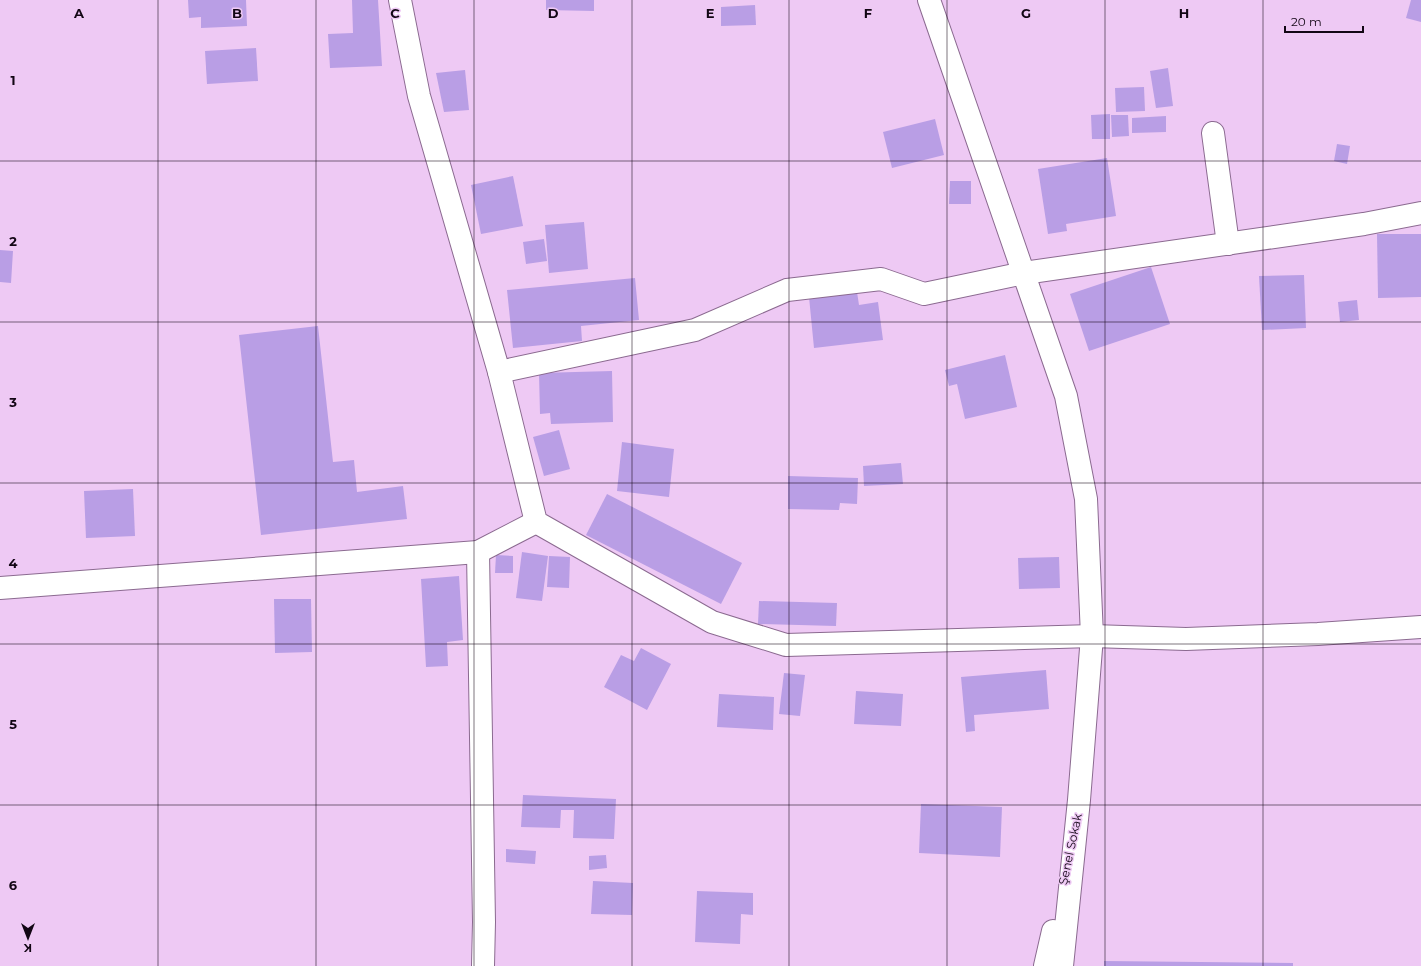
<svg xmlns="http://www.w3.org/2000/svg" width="1421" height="966" font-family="Montserrat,sans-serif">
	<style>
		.building { fill: #b99ee5 }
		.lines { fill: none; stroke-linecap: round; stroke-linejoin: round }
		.minor-casing { stroke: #8b6a90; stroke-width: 24 }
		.minor { stroke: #fff; stroke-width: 22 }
		.grid { fill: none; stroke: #120614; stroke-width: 1; stroke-opacity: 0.55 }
		.labels { text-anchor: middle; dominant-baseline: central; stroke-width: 3; stroke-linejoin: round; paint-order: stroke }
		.street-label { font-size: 12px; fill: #120614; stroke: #eec9f4 }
		.grid-label { font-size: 13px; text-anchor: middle; font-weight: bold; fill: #120614; stroke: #eec9f4; stroke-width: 3; stroke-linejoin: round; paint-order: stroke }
	</style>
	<rect width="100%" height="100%" fill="#eec9f4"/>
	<g class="building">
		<polygon points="188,0 246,0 247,26 201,28 201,17 189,18"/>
		<polygon points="352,0 378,0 382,66 330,68 328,34 353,33"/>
		<polygon points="546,0 594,0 594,11 546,10"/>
		<polygon points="1411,0 1421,0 1421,22 1406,18"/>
		<polygon points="755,5 756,25 721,26 721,7"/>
		<polygon points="256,48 258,81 207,84 205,51"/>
		<polygon points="1168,68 1173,106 1156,108 1150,71"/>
		<polygon points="465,70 469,110 444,112 436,73"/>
		<polygon points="1144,87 1145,111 1116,112 1115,88"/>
		<polygon points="1110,114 1110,139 1092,139 1091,115"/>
		<polygon points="1111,115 1128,115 1129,136 1112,137"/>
		<polygon points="1166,116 1166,132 1132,133 1132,118"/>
		<polygon points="935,119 944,155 892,168 883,132"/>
		<polygon points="1337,144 1350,146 1347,164 1334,161"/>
		<polygon points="1107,158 1116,216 1066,224 1067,231 1048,234 1038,169"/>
		<polygon points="513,176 523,226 481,234 471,185"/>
		<polygon points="950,181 971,181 971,204 949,204"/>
		<polygon points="584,222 588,269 549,273 545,225"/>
		<polygon points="1377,234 1421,234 1421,297 1378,298"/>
		<polygon points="544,239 547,261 526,264 523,242"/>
		<polygon points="0,250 13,251 11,283 0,282"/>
		<polygon points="1151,267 1170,324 1089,351 1070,294"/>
		<polygon points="1304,275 1306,328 1262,330 1259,276"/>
		<polygon points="635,278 639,320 581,326 582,341 513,348 507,290"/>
		<polygon points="857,292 859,305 878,302 883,340 814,348 809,297"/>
		<polygon points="1357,300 1359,320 1340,322 1338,302"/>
		<polygon points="318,326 333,462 354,460 357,492 403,486 407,519 261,535 239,335"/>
		<polygon points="1005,355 1017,407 965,419 957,384 949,386 945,370"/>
		<polygon points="612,371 613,422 551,424 550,413 540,414 539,373"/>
		<polygon points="559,430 570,469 544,476 533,437"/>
		<polygon points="622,442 674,449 669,497 617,491"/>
		<polygon points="901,463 903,484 864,486 863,466"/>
		<polygon points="788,476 858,478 857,504 840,503 839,510 788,509"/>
		<polygon points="133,489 135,536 86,538 84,491"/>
		<polygon points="607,494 742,563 721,604 586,535"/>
		<polygon points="522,552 548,556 542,601 516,598"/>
		<polygon points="496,555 513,556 513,573 495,573"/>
		<polygon points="549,556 570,557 569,588 547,587"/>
		<polygon points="1059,557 1060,588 1019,589 1018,558"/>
		<polygon points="459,576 463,640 447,642 448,666 426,667 421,579"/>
		<polygon points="274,599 311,599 312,652 275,653"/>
		<polygon points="759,601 837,603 836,626 758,624"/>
		<polygon points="641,648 671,664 647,710 604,687 621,655 634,661"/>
		<polygon points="1046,670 1049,709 974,715 975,731 966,732 961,677"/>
		<polygon points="784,673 805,675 800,716 779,714"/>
		<polygon points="856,691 903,694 901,726 854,724"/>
		<polygon points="719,694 774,697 773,730 717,727"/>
		<polygon points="523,795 616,799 614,839 573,838 574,810 561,810 560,828 521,827"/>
		<polygon points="921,804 1002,807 1000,857 919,853"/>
		<polygon points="506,849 536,851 535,864 506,862"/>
		<polygon points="606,855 607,868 589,870 589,856"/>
		<polygon points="593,881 633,883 632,915 591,914"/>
		<polygon points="697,891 753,893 753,915 741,914 740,944 695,942"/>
		<polygon points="1104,961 1293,963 1293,966 1104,966"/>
	</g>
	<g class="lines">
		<defs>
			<g id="minor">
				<polyline points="400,0 419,96 499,372 536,522 712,622 786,645 1092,636 1186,639 1318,634 1421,627"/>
				<polyline points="929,0 1066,396 1086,499 1092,636 1079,800 1062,966"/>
				<polyline points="1213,133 1228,244"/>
				<polyline points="499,372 695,330 787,290 881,279 924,294 1024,273 1364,224 1421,213"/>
				<polyline points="478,552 484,922 483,966"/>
				<polyline points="0,588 478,552 536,522"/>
				<polyline points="1045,966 1053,931"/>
			</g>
		</defs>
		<use href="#minor" class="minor-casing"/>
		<use href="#minor" class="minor"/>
	</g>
	<path class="grid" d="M158,0v966M316,0v966M474,0v966M632,0v966M789,0v966M947,0v966M1105,0v966M1263,0v966M0,161h1421M0,322h1421M0,483h1421M0,644h1421M0,805h1421"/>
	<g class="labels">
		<g class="street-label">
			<text transform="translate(1070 849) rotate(-78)">Şenel Sokak</text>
		</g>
	</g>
	<g class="grid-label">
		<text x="79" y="18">A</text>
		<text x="237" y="18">B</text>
		<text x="395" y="18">C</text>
		<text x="553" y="18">D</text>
		<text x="710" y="18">E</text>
		<text x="868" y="18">F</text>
		<text x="1026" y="18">G</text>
		<text x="1184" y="18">H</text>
		<text x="13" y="85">1</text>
		<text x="13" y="246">2</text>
		<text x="13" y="407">3</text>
		<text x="13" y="568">4</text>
		<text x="13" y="729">5</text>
		<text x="13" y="890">6</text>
	</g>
	<g transform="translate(28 938) rotate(180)" stroke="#eec9f4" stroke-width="3" paint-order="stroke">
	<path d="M0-3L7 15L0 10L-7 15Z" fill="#120614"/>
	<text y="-6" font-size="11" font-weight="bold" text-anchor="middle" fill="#120614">K</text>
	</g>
	<path d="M1285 26v6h78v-6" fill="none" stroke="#120614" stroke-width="2"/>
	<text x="1291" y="26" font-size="12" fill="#120614" stroke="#eec9f4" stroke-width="3" paint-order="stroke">20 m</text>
</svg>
